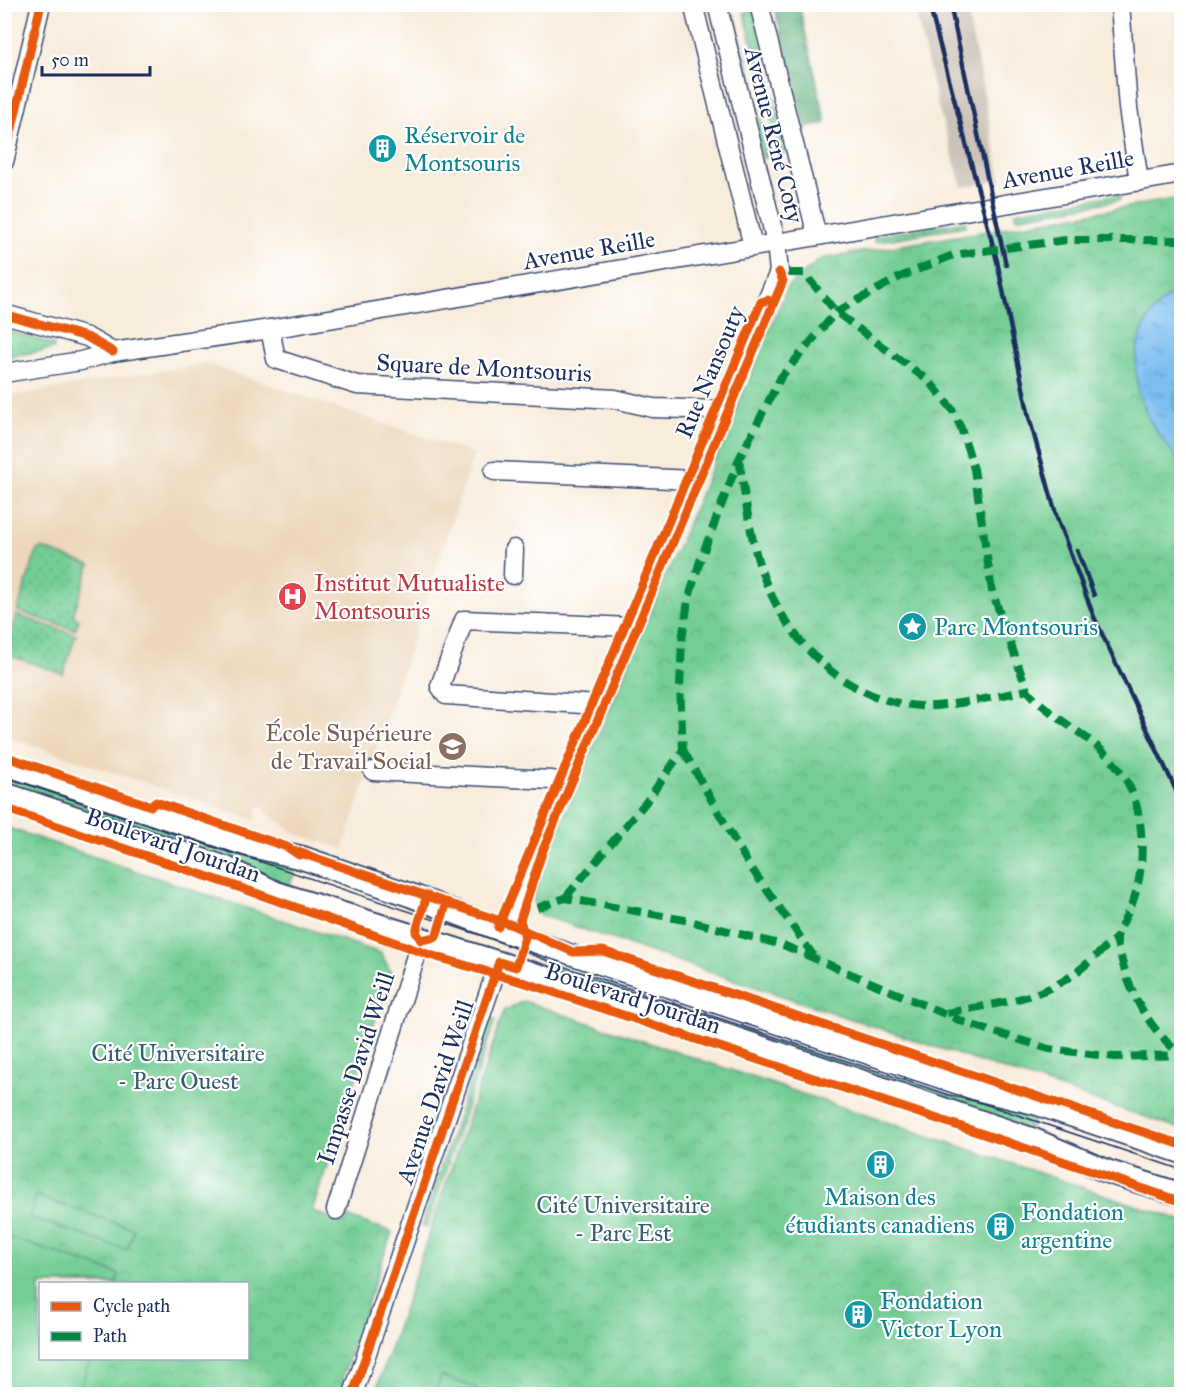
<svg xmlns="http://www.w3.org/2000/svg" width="1186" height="1399" font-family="'IM FELL Great Primer',serif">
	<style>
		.built { fill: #ecd7ba }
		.railway { fill: #cbc2b8 }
		.grass { fill: url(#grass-dots); stroke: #477e79; stroke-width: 1.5 }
		.forest { fill: url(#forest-crowns); stroke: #3c706e; stroke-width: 1.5 }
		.park { fill: url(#park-crowns); stroke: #477e79; stroke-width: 1.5; fill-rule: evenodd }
		.pitch { fill: #73cd94; stroke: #477e79; stroke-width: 1.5 }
		.water { fill: url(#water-ripples); stroke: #4b76a8; stroke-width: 1.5 }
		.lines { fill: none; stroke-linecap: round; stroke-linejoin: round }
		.minor-casing { stroke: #3c4b71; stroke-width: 21 }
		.major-casing { stroke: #3c4b71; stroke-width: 26 }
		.minor { stroke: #fff; stroke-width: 18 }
		.major { stroke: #fff; stroke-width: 22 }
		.tram { stroke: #1b2f5e; stroke-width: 1.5 }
		.rail { stroke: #1b2f5e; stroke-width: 4.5 }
		.quiet { stroke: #00873e; stroke-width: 8; stroke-dasharray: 15 8; stroke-linecap: butt }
		.cycleway-casing { stroke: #fff; stroke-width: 13 }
		.cycleway { stroke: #e8590c; stroke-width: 9 }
		.labels { text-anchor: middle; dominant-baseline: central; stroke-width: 4.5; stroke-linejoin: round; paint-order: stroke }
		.culture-label { font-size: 24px; fill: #0d838f; stroke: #fff; text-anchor: start }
		.street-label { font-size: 24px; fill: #1b2f5e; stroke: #fff }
		.health-label { font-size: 24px; fill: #be3a42; stroke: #fff; text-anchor: start }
		.education-label { font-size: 24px; fill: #785e54; stroke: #fff; text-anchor: end }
		.park-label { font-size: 24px; fill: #355e6e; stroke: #fff }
	</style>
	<defs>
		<pattern id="grass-dots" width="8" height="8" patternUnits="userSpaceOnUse" patternTransform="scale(1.5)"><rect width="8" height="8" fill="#73cd94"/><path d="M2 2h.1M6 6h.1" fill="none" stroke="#63b082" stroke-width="1.8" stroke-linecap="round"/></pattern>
		<pattern id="forest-crowns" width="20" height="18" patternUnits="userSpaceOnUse" patternTransform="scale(1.5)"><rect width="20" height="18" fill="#5eb07e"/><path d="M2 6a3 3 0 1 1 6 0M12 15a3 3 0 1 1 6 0" fill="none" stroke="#4d906a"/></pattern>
		<pattern id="park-crowns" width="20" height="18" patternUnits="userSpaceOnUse" patternTransform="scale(1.5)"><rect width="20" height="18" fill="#73cd94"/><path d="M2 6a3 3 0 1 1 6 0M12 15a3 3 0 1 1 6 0" fill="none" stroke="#63b082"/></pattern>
		<pattern id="water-ripples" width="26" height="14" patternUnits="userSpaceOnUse" patternTransform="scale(1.5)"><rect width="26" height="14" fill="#7bbef1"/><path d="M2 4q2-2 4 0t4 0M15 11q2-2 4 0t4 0" fill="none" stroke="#649bc6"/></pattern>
	</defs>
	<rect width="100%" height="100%" fill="#fff"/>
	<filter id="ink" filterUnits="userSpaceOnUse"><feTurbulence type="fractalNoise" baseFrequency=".0167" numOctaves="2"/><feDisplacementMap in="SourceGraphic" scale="12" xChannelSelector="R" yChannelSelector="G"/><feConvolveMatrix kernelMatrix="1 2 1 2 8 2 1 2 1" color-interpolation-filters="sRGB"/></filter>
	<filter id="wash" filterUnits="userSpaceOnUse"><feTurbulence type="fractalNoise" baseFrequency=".008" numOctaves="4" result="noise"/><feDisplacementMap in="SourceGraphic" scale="24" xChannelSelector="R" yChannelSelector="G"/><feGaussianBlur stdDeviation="1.35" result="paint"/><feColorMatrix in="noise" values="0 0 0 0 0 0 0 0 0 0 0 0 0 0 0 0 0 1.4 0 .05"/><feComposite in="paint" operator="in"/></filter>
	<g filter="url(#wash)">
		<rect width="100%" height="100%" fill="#f8ecdb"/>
		<polygon class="built" points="205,363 474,454 343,849 297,834 264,811 265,807 259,806 255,820 5,736 5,397"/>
		<polygon class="railway" points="914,5 966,5 1001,180 962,187 937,103"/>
		<g class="grass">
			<polygon points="753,10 771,84 764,85 744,13"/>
			<polygon points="734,14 754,87 746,90 727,16"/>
			<polygon points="773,94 787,152 781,154 765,98"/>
			<polygon points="755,99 771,155 763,159 748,101"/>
			<polygon points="1119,194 1120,200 1016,218 1015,212"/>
			<polygon points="965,221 966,226 875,242 874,236"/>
			<polygon points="41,548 90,565 73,615 79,620 75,630 17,611 37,550"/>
			<polygon points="16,615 76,635 63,674 5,654"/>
			<polygon points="5,771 298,863 288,890 5,788"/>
			<polygon points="550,956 1029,1105 1026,1114 1034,1117 1030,1130 546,968"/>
			<polygon points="490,1018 495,1020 427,1227 422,1225"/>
		</g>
		<polygon class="forest" points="774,5 799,5 826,123 805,128"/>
		<g class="park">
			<polygon points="1181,198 1181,1129 540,915 533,900 551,848 788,286 821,259"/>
			<polygon points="5,330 53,344 54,349 5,357"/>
			<path d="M5,827l376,126 10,19 -79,239 33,12 3,-6 44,15 -50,146 4,2 -6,14h-335zM40,1284h208v74h-208z"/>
			<polygon points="523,1001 1181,1220 1181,1394 375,1394 504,1011"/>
		</g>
		<g class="pitch">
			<polygon points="36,1196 134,1229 127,1250 29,1217"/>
			<polygon points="5,1236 119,1274 116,1283 40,1284 40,1358 90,1359 78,1394 5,1394"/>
			<polygon points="441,1376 477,1388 474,1394 435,1394"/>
		</g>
		<path class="water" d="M1181,289v96c-15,15 -1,31 1,49 0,9 0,19 -1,29 -14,-18 -30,-36 -38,-58 -16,-43 -5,-95 38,-116z"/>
	</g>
	<g filter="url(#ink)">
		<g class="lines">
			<defs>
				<g id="minor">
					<polyline points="693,4 753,246"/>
					<polyline points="759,4 817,236"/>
					<polyline points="1120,4 1128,108 1139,181"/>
					<polyline points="4,162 41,4"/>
					<polyline points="4,314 87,337 113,352"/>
					<polyline points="270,329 276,359 357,385 615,399 653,408 722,410"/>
					<polyline points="4,373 81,361 113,352 270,329 1182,174"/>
					<polyline points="494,471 693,480"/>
					<polyline points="513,575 514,549"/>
					<polyline points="598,705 446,695 440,686 464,620 630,627"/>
					<polyline points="373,771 552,780 564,783"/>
					<polyline points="509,932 538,848 564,783 779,272 776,242 717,4"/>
					<polyline points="336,1210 421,940"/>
					<polyline points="353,1394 499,962"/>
				</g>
				<g id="major">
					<polyline points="4,764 236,842 303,858 410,895 567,955 951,1083 1035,1103 1182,1152"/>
					<polyline points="4,794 226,868 276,893 674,1018 1034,1140 1109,1172 1182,1195"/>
				</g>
			</defs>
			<use href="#minor" class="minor-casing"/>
			<use href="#major" class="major-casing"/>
			<use href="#minor" class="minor"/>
			<use href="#major" class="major"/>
			<polyline class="tram" points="4,776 1182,1170"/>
			<g class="rail">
				<polyline points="929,4 997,261 1029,417 1057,518 1094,617 1182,803"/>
				<polyline points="950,4 1006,265"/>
				<polyline points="1077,550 1094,595"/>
			</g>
			<g class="quiet">
				<path d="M789,273h15l32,39 94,70 22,27 9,19 13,41 18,122 35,99c32,37 84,52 104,100 14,32 14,79 2,111 -3,9 -16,31 -16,38 -1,6 4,15 5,22 11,39 28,68 59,94"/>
				<path d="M739,459c6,36 10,73 21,108 24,71 81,133 159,139 27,2 80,-10 108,-16"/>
				<polyline points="683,750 747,862 813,955"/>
				<polyline points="565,898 646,802 683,750 680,686 682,640 688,601 700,561 739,459 781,377 836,312 900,277 953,255 1066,240 1182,240"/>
				<polyline points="537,908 565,898 690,921 783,945 966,1023 1049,1049 1115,1057 1182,1055"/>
				<path d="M947,1013c43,-9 90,-12 127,-39 15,-11 28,-24 42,-36"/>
			</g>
			<defs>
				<g id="cycleway">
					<polyline points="4,162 41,4"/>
					<polyline points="4,314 87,337 113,352"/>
					<polyline points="4,756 151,806 156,802 287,847 299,855"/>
					<polyline points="4,808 244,889 430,955 529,984 989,1136 1182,1202"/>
					<polyline points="292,850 512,925 573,952 603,951 1182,1145"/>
					<polyline points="427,895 416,932 421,940 436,937 447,902"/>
					<polyline points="498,927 761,302 768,300"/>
					<polyline points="525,937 520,920 543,850 783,281 779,272"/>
					<polyline points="353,1394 499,962 516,967 525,937"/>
				</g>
			</defs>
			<use href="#cycleway" class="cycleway-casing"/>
			<use href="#cycleway" class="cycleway"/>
		</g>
	</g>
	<defs>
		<symbol id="building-disc" viewBox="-11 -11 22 22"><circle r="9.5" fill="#0f9aa8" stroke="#fff"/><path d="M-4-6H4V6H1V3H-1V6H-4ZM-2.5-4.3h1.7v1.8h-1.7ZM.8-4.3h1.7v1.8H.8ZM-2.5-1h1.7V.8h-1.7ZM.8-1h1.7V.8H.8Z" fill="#fff"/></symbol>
		<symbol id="hospital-disc" viewBox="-11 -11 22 22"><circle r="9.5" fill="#e0444e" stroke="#fff"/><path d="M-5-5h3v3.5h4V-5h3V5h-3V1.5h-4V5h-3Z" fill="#fff"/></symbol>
		<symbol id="sight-disc" viewBox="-11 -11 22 22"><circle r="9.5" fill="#0f9aa8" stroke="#fff"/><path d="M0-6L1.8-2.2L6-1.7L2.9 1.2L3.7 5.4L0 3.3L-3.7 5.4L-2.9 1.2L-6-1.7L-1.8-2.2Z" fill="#fff"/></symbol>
		<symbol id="university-disc" viewBox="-11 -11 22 22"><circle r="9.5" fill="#8d6e63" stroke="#fff"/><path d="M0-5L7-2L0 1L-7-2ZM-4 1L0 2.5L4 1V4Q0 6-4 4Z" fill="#fff"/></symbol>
	</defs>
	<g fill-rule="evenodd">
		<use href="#building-disc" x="366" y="132" width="33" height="33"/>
		<use href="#hospital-disc" x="276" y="580" width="33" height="33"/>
		<use href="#sight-disc" x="896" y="610" width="33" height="33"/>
		<use href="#university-disc" x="436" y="730" width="33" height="33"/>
		<use href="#building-disc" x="864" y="1148" width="33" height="33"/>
		<use href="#building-disc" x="984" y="1210" width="33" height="33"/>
		<use href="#building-disc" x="842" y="1298" width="33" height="33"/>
	</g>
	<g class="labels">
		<g class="culture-label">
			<text x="404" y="135">Réservoir de<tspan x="404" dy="28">Montsouris</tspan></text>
			<text x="934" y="627">Parc Montsouris</text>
			<text x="880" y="1197" text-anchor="middle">Maison des<tspan x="880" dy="28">étudiants canadiens</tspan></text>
			<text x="1021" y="1212">Fondation<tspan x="1021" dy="28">argentine</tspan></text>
			<text x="880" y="1301">Fondation<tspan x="880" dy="28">Victor Lyon</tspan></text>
		</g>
		<g class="street-label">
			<text transform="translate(774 135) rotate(76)">Avenue René Coty</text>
			<text transform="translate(1068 169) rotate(-10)">Avenue Reille</text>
			<text transform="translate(589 250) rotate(-10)">Avenue Reille</text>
			<text transform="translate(484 368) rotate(3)">Square de Montsouris</text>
			<text transform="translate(710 372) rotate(-67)">Rue Nansouty</text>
			<text transform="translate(173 845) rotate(19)">Boulevard Jourdan</text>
			<text transform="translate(633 998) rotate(18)">Boulevard Jourdan</text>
			<text transform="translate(356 1068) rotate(-72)">Impasse David Weill</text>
			<text transform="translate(435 1092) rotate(-71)">Avenue David Weill</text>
		</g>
		<g class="health-label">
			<text x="314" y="583">Institut Mutualiste<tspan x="314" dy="28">Montsouris</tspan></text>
		</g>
		<g class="education-label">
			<text x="432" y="733">École Supérieure<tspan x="432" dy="28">de Travail Social</tspan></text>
		</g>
		<g class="park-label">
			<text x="178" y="1053">Cité Universitaire<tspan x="178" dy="28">- Parc Ouest</tspan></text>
			<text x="623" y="1205">Cité Universitaire<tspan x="623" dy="28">- Parc Est</tspan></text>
		</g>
	</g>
	<rect width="1186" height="1399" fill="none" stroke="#fff" stroke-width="24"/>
	<rect x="39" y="1282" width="210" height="78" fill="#ffffff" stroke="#a4acbf" stroke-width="1.5"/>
	<rect x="51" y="1302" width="30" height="9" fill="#e8590c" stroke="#a4acbf" stroke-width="1.5"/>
	<text x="93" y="1312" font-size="18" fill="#1b2f5e">Cycle path</text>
	<rect x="51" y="1332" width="30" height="9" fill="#00873e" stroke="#a4acbf" stroke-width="1.5"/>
	<text x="93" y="1342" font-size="18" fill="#1b2f5e">Path</text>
	<path d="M42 66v9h108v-9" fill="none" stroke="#1b2f5e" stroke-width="3"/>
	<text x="51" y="66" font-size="18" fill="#1b2f5e" stroke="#ffffff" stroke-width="4.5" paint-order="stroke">50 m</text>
</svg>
